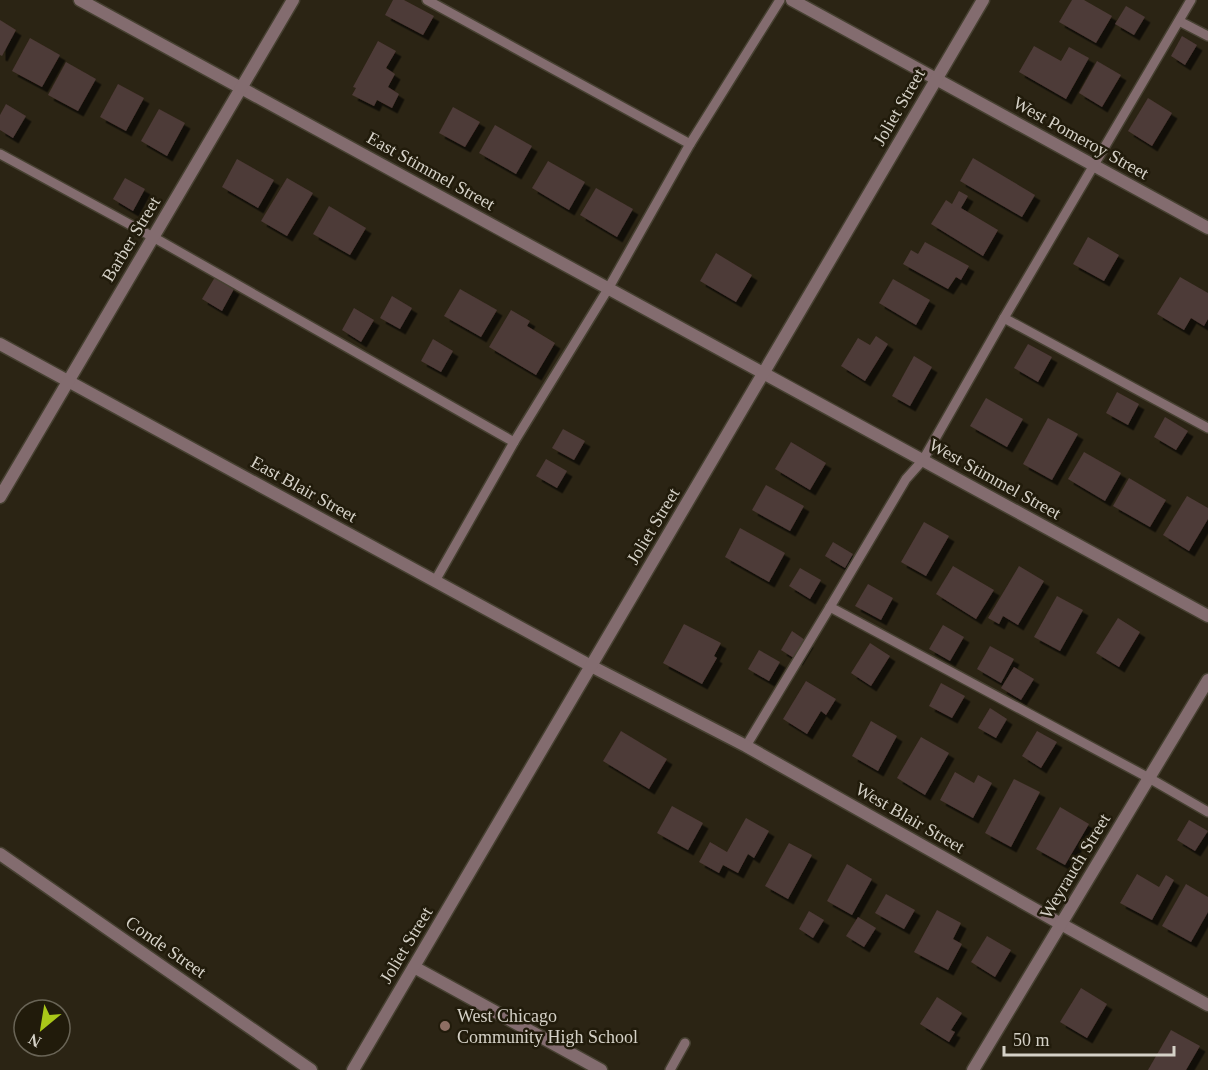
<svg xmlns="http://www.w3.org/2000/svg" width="1208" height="1070" font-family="Georgia,serif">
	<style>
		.building { fill: #4e3a37; filter: url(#shadow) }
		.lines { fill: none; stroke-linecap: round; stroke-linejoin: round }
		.service-casing { stroke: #464031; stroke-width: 12 }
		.minor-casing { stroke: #464031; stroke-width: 15 }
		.service { stroke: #836c6f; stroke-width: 9 }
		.minor { stroke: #836c6f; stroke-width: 12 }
		.education-dot { fill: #8d6e63; stroke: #211b0b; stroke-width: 2 }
		.labels { text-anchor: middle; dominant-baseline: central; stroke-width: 5; stroke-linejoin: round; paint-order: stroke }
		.street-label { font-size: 18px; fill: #d5d1c7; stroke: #211b0b }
		.poi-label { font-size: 18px; fill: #d5d1c7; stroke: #211b0b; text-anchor: start }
	</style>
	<defs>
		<filter id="shadow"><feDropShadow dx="5.5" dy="5.5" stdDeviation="0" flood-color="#0009"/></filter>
	</defs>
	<rect width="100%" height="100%" fill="#2b2414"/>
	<g class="building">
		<polygon points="393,0 404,0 434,16 423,35 385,15"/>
		<polygon points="1072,0 1084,0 1112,16 1096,43 1059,22"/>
		<polygon points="1126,6 1145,17 1134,35 1115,24"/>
		<polygon points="0,20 16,30 2,56 0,55"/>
		<polygon points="1182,36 1197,45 1185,65 1171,56"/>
		<polygon points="30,38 60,55 42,87 12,71"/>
		<polygon points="378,41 396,51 386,68 395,74 388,87 399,94 392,108 377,100 374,106 352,95 356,88 353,87"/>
		<polygon points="1034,46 1061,61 1069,47 1089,58 1066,99 1019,72"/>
		<polygon points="1097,61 1121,75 1102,107 1079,93"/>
		<polygon points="66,62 96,79 78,111 48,95"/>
		<polygon points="118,84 144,98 126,131 100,117"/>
		<polygon points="1148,98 1172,113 1152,146 1128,131"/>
		<polygon points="6,104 26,116 13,138 0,130 0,115"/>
		<polygon points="453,107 480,122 465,147 439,133"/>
		<polygon points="159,109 185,123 167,156 141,141"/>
		<polygon points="495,125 532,146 516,174 479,153"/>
		<polygon points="973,158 1035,195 1022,217 960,181"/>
		<polygon points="237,159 274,180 258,208 222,187"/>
		<polygon points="548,161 585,182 569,210 532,188"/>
		<polygon points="125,178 145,189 133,211 113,199"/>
		<polygon points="287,178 313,193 287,236 261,221"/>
		<polygon points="596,188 633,209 617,237 580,215"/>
		<polygon points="959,191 968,196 961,208 998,230 983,256 931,224 946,200 952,204"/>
		<polygon points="329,206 366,228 350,255 313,234"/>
		<polygon points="1088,237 1119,255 1104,281 1073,264"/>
		<polygon points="925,242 969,266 961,280 956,277 948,289 903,264 911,250 918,254"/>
		<polygon points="716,253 752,275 736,302 700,281"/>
		<polygon points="215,277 234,289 222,311 202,299"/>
		<polygon points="1180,277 1208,293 1208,319 1204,326 1191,318 1184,330 1157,314"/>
		<polygon points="893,279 930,300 916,325 879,303"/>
		<polygon points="460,289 497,310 481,337 444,316"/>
		<polygon points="392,296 412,308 400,329 380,318"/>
		<polygon points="354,308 374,320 361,342 342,330"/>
		<polygon points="511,310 530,321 527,326 555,343 536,375 489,347"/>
		<polygon points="876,336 888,344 865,381 841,366 858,338 870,345"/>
		<polygon points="433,339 453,351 441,372 421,361"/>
		<polygon points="1028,344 1052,357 1038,382 1014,368"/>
		<polygon points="914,356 932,367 910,406 892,396"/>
		<polygon points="1117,392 1139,404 1128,425 1106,413"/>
		<polygon points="986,398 1023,419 1007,447 970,426"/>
		<polygon points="1165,417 1188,431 1176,450 1154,437"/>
		<polygon points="1048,418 1078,434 1052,480 1023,464"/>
		<polygon points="563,429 585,441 574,460 552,448"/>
		<polygon points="791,442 826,463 810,490 775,469"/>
		<polygon points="1084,452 1121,473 1105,501 1068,479"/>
		<polygon points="546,459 567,471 557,488 536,476"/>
		<polygon points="1129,478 1166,500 1150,527 1113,506"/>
		<polygon points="766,485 804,506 790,531 752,510"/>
		<polygon points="1187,496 1208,508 1208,519 1189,551 1163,535"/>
		<polygon points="924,522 949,536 926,576 901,562"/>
		<polygon points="740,528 785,553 769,582 725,557"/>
		<polygon points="833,542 853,554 845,568 825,556"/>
		<polygon points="953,566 994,590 976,619 936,594"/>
		<polygon points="1019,566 1044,581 1018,625 1003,616 999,624 988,618"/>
		<polygon points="800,568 821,580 810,599 789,586"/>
		<polygon points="868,584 893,598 881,620 855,606"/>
		<polygon points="1057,596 1083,610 1060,651 1034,637"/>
		<polygon points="1118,618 1140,632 1119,667 1096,653"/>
		<polygon points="684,624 721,643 714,656 717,658 702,684 663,663"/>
		<polygon points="943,625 964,637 950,661 929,649"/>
		<polygon points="792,631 808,642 797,660 781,650"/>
		<polygon points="870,643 890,656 871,686 851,673"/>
		<polygon points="990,646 1014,659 1001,683 977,669"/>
		<polygon points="759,650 780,662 769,681 748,669"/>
		<polygon points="1014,667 1034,679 1021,700 1001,688"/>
		<polygon points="806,681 836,699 826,715 821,711 807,734 783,719"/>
		<polygon points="941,683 965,696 952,718 929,706"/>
		<polygon points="990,708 1007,719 996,738 978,728"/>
		<polygon points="871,721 897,736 878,771 852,756"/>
		<polygon points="621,731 667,759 649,789 603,761"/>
		<polygon points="1037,731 1057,742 1041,768 1022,756"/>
		<polygon points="921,737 949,753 925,795 897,778"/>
		<polygon points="955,772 974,783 978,775 992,783 973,818 940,800"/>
		<polygon points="1014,779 1040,792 1011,847 985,833"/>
		<polygon points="672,806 703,823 688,850 657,833"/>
		<polygon points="1060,807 1089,824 1065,865 1036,849"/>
		<polygon points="746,818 769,831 754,858 748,854 738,873 723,865 719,873 699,862 710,842 727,852"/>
		<polygon points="1189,820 1208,831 1195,851 1177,840"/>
		<polygon points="789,843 812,855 788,899 765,886"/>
		<polygon points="847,864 872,879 852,915 827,901"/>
		<polygon points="1137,874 1159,887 1166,875 1174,880 1152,920 1120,903"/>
		<polygon points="1186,884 1208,897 1208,912 1191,942 1162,926"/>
		<polygon points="886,894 915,910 904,929 875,913"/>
		<polygon points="937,910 961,923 953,939 962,944 948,970 914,952"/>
		<polygon points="809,911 824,920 813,938 799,929"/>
		<polygon points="858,917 876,928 864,947 846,936"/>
		<polygon points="987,936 1011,950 995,977 971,962"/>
		<polygon points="1081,988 1107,1004 1087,1038 1060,1022"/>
		<polygon points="937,997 962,1013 951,1030 955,1032 949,1042 920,1024"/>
		<polygon points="1171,1030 1200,1046 1186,1070 1148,1070"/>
	</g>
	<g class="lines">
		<defs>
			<g id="service">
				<polyline points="427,0 690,144"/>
				<polyline points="1179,21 1208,36"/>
				<polyline points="0,154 153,237 514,442"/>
				<polyline points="1004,318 1208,428"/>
				<polyline points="435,581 514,442 608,289 690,144 780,0"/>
				<polyline points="830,607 906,479 923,460 1004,318 1191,0"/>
				<polyline points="746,746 830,607 1149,778 1208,812"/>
				<polyline points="670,1070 685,1043"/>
			</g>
			<g id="minor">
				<polyline points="80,0 1208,616"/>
				<polyline points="792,0 1208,228"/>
				<polyline points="0,344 591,666 746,746 1061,924 1208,1005"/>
				<polyline points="0,497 293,0"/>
				<polyline points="0,854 311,1070"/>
				<polyline points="414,967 601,1070"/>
				<polyline points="353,1070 983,0"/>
				<polyline points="973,1070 1208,680"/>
			</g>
		</defs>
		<use href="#service" class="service-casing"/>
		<use href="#minor" class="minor-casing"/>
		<use href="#service" class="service"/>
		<use href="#minor" class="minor"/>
	</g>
	<circle class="education-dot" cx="445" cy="1026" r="6"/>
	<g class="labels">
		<g class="street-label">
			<text transform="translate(899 107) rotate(-60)">Joliet Street</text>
			<text transform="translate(1081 138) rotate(29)">West Pomeroy Street</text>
			<text transform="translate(431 171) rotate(29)">East Stimmel Street</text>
			<text transform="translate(131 239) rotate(-59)">Barber Street</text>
			<text transform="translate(995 479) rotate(29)">West Stimmel Street</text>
			<text transform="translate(304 489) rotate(29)">East Blair Street</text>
			<text transform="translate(653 526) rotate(-59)">Joliet Street</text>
			<text transform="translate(910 818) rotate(30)">West Blair Street</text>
			<text transform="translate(1075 866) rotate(-59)">Weyrauch Street</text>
			<text transform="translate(406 945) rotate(-59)">Joliet Street</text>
			<text transform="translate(166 947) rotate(35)">Conde Street</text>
		</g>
		<g class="poi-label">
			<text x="457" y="1016">West Chicago<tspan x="457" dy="21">Community High School</tspan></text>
		</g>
	</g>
	<g transform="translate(42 1028) rotate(210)"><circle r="28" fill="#211b0b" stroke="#696456" stroke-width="1.5"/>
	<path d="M0-4.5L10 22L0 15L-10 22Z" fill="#aac719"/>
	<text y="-9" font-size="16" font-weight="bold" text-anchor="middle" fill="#d5d1c7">N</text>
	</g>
	<path d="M1004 1046v9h170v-9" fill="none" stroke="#d5d1c7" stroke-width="3"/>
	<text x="1013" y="1046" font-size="18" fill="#d5d1c7" stroke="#211b0b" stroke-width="4.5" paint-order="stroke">50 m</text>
</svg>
